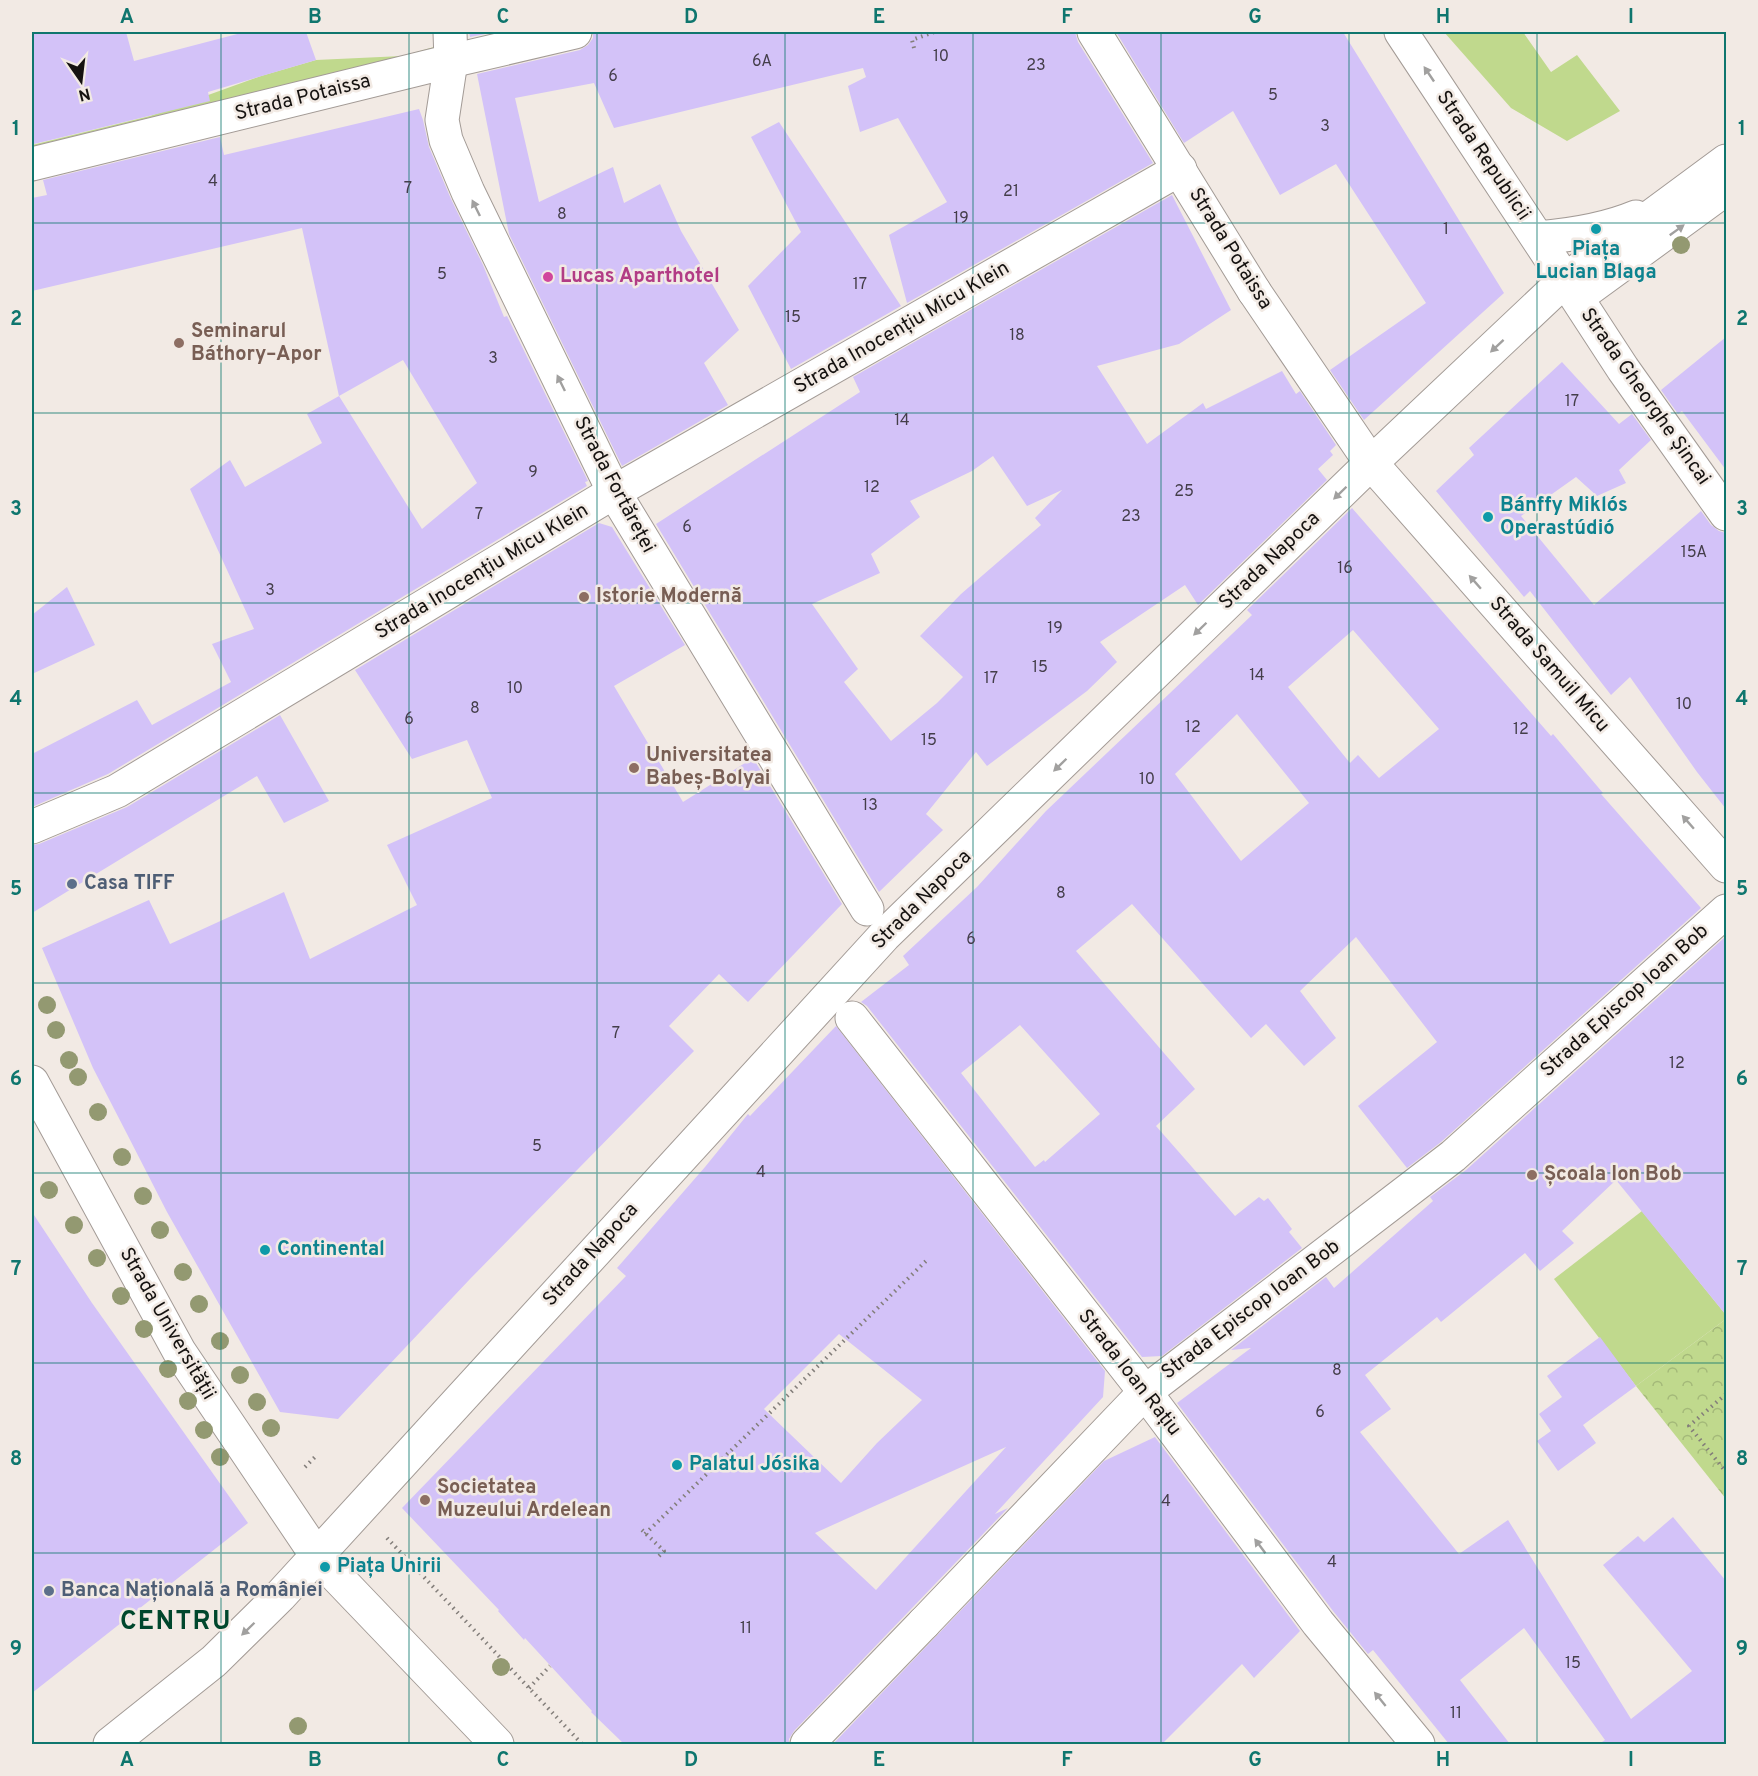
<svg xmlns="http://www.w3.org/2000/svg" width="1758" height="1776" font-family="Overpass,sans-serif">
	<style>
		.grass { fill: #c0d98d }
		.park { fill: url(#park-crowns) }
		.building { fill: #d3c2f8; fill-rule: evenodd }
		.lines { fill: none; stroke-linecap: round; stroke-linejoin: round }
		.service-casing { stroke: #a39b96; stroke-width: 28 }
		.pedestrian-casing { stroke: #a39b96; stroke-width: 35 }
		.minor-casing { stroke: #a39b96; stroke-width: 35 }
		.secondary-casing { stroke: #a39b96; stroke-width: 35 }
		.primary-casing { stroke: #a39b96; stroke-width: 35 }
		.path { stroke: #837e7a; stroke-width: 4; stroke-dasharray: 1.5 4.5; stroke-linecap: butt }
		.service { stroke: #fff; stroke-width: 26 }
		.pedestrian { stroke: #fff; stroke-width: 33 }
		.minor { stroke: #fff; stroke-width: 33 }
		.secondary { stroke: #fff; stroke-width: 33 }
		.primary { stroke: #fff; stroke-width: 33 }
		.tree { fill: #939971 }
		.oneway { fill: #a1a09f }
		.grid { fill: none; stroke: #0f766e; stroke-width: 1.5; stroke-opacity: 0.55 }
		.culture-dot { fill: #0f9aa8; stroke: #f2eae4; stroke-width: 2 }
		.hotel-dot { fill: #d1479c; stroke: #f2eae4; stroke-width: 2 }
		.education-dot { fill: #8d6e63; stroke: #f2eae4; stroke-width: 2 }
		.service-dot { fill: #5c6f8a; stroke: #f2eae4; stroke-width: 2 }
		.labels { text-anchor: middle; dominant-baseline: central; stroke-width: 5; stroke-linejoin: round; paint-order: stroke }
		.number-label { font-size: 16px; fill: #443e4a }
		.street-label { font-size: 20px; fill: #151210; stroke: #f2eae4 }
		.culture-label { font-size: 20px; font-weight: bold; fill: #0d838f; stroke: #f2eae4; text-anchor: start }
		.hotel-label { font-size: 20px; font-weight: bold; fill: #b23c85; stroke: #f2eae4; text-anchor: start }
		.education-label { font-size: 20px; font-weight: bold; fill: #785e54; stroke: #f2eae4; text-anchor: start }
		.service-label { font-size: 20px; font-weight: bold; fill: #4e5e75; stroke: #f2eae4; text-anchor: start }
		.district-label { font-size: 26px; font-weight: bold; letter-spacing: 1.5px; fill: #00472d; stroke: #f2eae4 }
		.neatline { fill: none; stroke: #0f766e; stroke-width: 2 }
		.grid-label { font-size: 20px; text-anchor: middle; font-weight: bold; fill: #0f766e }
	</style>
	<defs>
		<pattern id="park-crowns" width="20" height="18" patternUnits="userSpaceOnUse" patternTransform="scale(1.5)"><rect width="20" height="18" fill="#c0d98d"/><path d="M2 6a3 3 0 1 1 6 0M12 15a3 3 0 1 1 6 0" fill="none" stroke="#a4b979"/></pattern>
	</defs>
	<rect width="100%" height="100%" fill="#f2eae4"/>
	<g class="grass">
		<polygon points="1444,32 1523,32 1551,72 1577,55 1620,111 1567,141 1511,108"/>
		<polygon points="434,47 438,65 32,164 32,145 150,116 261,76 316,60 402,56"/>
		<polygon points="1642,1211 1726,1315 1726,1319 1636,1386 1554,1279"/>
	</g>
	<polygon class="park" points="1726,1319 1726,1499 1636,1386"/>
	<g class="building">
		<polygon points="32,32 126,32 134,61 245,32 306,32 316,60 208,92 210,101 34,144 32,134"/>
		<polygon points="469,32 495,32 470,37"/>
		<polygon points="593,32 1075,32 1078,42 1153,163 907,303 889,235 947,202 898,118 860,132 848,86 866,77 863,68 614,128 594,83 515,98 539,202 613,167 624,203 660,184 681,231 739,330 704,363 728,405 622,466 509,234 477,74 580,50 588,45 593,38"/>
		<polygon points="1116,32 1343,32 1504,293 1364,420 1330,370 1426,303 1336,164 1280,195 1233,111 1184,143"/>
		<path d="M419,109l4,11 6,27 22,52 32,66 21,52 3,-1 81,165 -3,1 2,4 -479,288 -76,33v-53l105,-54 15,25 79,-43 -19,-38 42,-15 -64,-140 40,-29 15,27 77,-44 -15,-29 32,-18 -37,-168 -270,63v-93l15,-3 -4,-15 177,-43 4,18zM403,360l74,123 -55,46 -83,-133z"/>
		<polygon points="779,122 901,306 791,369 748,286 801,232 751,137"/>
		<path d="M1172,195l59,115 -52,34 -82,22 50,78 56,-41 3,6 76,-38 14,23 4,-3 36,54 -6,6 3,4 -15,14 9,11 -129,125 -13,-20 -85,57 17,20 -30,29 -100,75 -11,-14 -50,62 17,16 -64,62 -223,-368 204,-132 -7,-15zM993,456l34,50 35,-16 -27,28 6,7 -80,69 -41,42 43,41 -26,26 -46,38 -47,-59 14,-13 -46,-65 68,-31 -9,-19 49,-37 -10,-16 62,-30z"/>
		<polygon points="1726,337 1726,470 1682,411 1678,414 1661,390"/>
		<polygon points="1562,362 1619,424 1632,414 1651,440 1619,470 1626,483 1597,496 1576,477 1521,516 1594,605 1701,511 1711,525 1719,531 1726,533 1726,809 1697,772 1630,677 1611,695 1530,591 1524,597 1436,491 1474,455 1469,448"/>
		<path d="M1352,508l199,228 2,-2 50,59 -2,1 100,114 -260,234 -34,26 -49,-62 79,-64 -81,-105 -56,54 36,47 -32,28 -38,-42 -15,14 -119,-134 -56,47 119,138 -39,37 79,90 24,-19 5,4 4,-3 24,31 -3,3 13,16 -140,108 -20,1 -275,-351 -6,-4 48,-37 -6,-9 74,-69 69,-76 206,-196 -5,-5zM1353,630l86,99 -60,49 -21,-23 -8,8 -62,-76zM1237,714l72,89 -68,58 -66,-87zM1020,1025l80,89 -55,48 -1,-2 -9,7 -74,-94z"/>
		<polygon points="599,523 612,527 685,645 614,686 683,802 753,758 842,904 748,1002 719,974 669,1026 694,1051 470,1279 338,1419 280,1412 167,1212 126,1132 93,1068 42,948 149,900 170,944 284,892 310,959 417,905 387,845 492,798 467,740 412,759 355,670"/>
		<polygon points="67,587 95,645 32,674 32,615"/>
		<polygon points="280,715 329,801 284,823 257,776 32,913 32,845 39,844 127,807"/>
		<polygon points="1725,937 1726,1315 1616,1180 1562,1231 1574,1243 1540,1271 1525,1253 1441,1322 1437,1317 1365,1375 1391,1409 1360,1432 1459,1554 1508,1520 1631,1719 1692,1671 1603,1565 1638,1536 1644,1542 1673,1517 1726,1581 1726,1744 1599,1744 1605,1740 1524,1628 1460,1680 1510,1744 1449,1744 1373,1650 1368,1654 1333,1611 1177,1403 1251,1348 1231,1350 1326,1277 1334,1288 1433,1201 1430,1197 1466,1170"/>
		<path d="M836,1026l269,345 -2,26 -108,117 13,-6 -214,223 -5,8v5h-165l-33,-32 1,-1 -67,-73 -1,2 -26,-29 1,-1 -97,-102 224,-232 -9,-8 88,-101 43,-53 2,2zM839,1334l83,66 -45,43 -36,40 -77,-74zM1006,1447l-130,143 -61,-57 53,-24z"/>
		<polygon points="32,1212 92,1303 248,1523 32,1693"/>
		<polygon points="1600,1337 1636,1386 1583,1425 1596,1443 1558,1471 1537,1441 1551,1431 1539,1414 1562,1397 1547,1376"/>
		<polygon points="1155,1437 1300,1631 1254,1678 1242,1664 1162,1744 833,1744 1104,1461"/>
	</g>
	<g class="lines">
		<defs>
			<polyline id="service" points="1578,301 1726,193"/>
			<g id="pedestrian">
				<polyline points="1094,32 1254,291"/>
				<polyline points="32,164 451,61"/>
				<polyline points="614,492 867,909"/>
				<polyline points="32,827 117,791 614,492 1180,169"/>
				<polyline points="32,1082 179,1351 317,1556 497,1744"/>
				<polyline points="807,1744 924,1623"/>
			</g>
			<g id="minor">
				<polyline points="450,32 451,61 442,120 446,140 468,192 614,492"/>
				<polyline points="451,61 575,32"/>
				<polyline points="1565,280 1623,369 1726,514"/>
				<polyline points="1254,291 1371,463 1726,866"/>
				<polyline points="852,1018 1145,1392 1318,1623 1418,1744"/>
				<polyline points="924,1623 1145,1392 1453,1156 1726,911"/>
			</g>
			<polyline id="secondary" points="1401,32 1565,280"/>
			<g id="primary">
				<path d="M1538,238c34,-3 67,-8 98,-21"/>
				<polyline points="110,1744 214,1661 280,1596 884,936 1371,463 1565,280 1726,161"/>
			</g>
		</defs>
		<use href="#service" class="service-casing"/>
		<use href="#pedestrian" class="pedestrian-casing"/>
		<use href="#minor" class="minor-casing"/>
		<use href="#secondary" class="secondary-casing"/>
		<use href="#primary" class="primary-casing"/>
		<g class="path">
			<polyline points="914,48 912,40 934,32"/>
			<polyline points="1726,1394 1689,1426 1726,1472"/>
			<polyline points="305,1467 315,1457"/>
			<polyline points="642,1530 664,1551 657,1558"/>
			<polyline points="645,1534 926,1261"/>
			<polyline points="387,1538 582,1744"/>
			<polyline points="529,1688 550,1666"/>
		</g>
		<use href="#service" class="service"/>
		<use href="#pedestrian" class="pedestrian"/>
		<use href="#minor" class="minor"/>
		<use href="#secondary" class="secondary"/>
		<use href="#primary" class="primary"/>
	</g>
	<g class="tree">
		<circle cx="1681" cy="245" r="9"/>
		<circle cx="47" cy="1005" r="9"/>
		<circle cx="56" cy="1030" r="9"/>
		<circle cx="69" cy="1060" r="9"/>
		<circle cx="78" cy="1077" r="9"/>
		<circle cx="98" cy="1112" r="9"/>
		<circle cx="122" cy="1157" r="9"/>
		<circle cx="49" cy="1190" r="9"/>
		<circle cx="143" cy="1196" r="9"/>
		<circle cx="74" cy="1225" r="9"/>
		<circle cx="160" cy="1230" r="9"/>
		<circle cx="97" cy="1258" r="9"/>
		<circle cx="183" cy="1272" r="9"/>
		<circle cx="121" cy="1296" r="9"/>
		<circle cx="199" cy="1304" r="9"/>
		<circle cx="144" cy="1329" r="9"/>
		<circle cx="220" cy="1341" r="9"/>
		<circle cx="168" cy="1369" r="9"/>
		<circle cx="240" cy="1375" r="9"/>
		<circle cx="188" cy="1401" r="9"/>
		<circle cx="257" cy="1402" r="9"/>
		<circle cx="271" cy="1428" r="9"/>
		<circle cx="204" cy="1430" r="9"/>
		<circle cx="220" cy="1457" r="9"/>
		<circle cx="501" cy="1667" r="9"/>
		<circle cx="298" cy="1726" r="9"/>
	</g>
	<defs><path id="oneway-solid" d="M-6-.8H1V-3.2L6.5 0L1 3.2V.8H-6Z" transform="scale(1.5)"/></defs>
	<g class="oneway">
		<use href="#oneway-solid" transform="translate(1429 74) rotate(-124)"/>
		<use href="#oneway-solid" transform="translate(476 208) rotate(-116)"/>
		<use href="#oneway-solid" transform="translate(1677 230) rotate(-36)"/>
		<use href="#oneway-solid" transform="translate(1497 346) rotate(137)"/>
		<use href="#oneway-solid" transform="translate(561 383) rotate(-116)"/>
		<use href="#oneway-solid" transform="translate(1340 493) rotate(136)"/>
		<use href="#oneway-solid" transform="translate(1475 582) rotate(-131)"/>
		<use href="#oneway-solid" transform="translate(1200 629) rotate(136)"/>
		<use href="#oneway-solid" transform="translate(1060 765) rotate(136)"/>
		<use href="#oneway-solid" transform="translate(1688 822) rotate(-131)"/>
		<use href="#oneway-solid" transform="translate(1260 1546) rotate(-127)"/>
		<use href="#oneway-solid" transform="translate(248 1629) rotate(136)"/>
		<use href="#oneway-solid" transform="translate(1380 1699) rotate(-129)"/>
	</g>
	<path class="grid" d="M221,32v1712M409,32v1712M597,32v1712M785,32v1712M973,32v1712M1161,32v1712M1349,32v1712M1537,32v1712M32,223h1694M32,413h1694M32,603h1694M32,793h1694M32,983h1694M32,1173h1694M32,1363h1694M32,1553h1694"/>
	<g class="culture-dot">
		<circle cx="1596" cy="229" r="6"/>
		<circle cx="1488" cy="517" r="6"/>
		<circle cx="265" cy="1250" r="6"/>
		<circle cx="677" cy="1465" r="6"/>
		<circle cx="325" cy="1567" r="6"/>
	</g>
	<circle class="hotel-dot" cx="548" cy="277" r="6"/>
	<g class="education-dot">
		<circle cx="179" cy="343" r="6"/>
		<circle cx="584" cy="597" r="6"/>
		<circle cx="634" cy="768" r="6"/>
		<circle cx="1532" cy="1175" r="6"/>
		<circle cx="425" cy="1500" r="6"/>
	</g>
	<g class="service-dot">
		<circle cx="72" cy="884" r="6"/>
		<circle cx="49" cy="1591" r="6"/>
	</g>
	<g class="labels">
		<g class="number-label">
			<text x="941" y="57">10</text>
			<text x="762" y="62">6A</text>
			<text x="1036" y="66">23</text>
			<text x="613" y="77">6</text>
			<text x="1273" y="96">5</text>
			<text x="1325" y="127">3</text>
			<text x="213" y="182">4</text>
			<text x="408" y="189">7</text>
			<text x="1011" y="192">21</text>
			<text x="562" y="215">8</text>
			<text x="961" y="219">19</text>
			<text x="1446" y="230">1</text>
			<text x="442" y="275">5</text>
			<text x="860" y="285">17</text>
			<text x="793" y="318">15</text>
			<text x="1017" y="336">18</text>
			<text x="493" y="359">3</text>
			<text x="1572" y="402">17</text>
			<text x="902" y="421">14</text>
			<text x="533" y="473">9</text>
			<text x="872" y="488">12</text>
			<text x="1184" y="492">25</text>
			<text x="479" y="515">7</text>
			<text x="1131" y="517">23</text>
			<text x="687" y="528">6</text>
			<text x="1694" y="553">15A</text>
			<text x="1345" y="569">16</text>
			<text x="270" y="591">3</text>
			<text x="1055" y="629">19</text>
			<text x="1040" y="668">15</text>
			<text x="1257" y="676">14</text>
			<text x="991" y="679">17</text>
			<text x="515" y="689">10</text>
			<text x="1684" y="705">10</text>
			<text x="475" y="709">8</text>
			<text x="409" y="720">6</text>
			<text x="1193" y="728">12</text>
			<text x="1521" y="730">12</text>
			<text x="929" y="741">15</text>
			<text x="1147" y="780">10</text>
			<text x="870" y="806">13</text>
			<text x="1061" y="894">8</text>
			<text x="971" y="940">6</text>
			<text x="616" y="1034">7</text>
			<text x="1677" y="1064">12</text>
			<text x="537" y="1147">5</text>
			<text x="761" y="1173">4</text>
			<text x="1337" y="1371">8</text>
			<text x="1320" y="1413">6</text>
			<text x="1166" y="1502">4</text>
			<text x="1332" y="1563">4</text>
			<text x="746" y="1629">11</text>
			<text x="1573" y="1664">15</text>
			<text x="1456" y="1714">11</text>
		</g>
		<g class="street-label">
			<text transform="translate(303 98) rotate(-14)">Strada Potaissa</text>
			<text transform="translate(1483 156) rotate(56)">Strada Republicii</text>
			<text transform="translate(1230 249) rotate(58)">Strada Potaissa</text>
			<text transform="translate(902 328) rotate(-30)">Strada Inocențiu Micu Klein</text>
			<text transform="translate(1645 397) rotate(55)">Strada Gheorghe Șincai</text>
			<text transform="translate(614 485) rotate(62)">Strada Fortăreței</text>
			<text transform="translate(1270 561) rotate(-44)">Strada Napoca</text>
			<text transform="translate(482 572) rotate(-31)">Strada Inocențiu Micu Klein</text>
			<text transform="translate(1549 665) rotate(49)">Strada Samuil Micu</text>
			<text transform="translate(922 900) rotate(-45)">Strada Napoca</text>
			<text transform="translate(1625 1001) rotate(-42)">Strada Episcop Ioan Bob</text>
			<text transform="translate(591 1255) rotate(-48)">Strada Napoca</text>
			<text transform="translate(1251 1310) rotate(-37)">Strada Episcop Ioan Bob</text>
			<text transform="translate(167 1324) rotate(60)">Strada Universității</text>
			<text transform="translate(1129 1373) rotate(52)">Strada Ioan Rațiu</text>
		</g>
		<g class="culture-label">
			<text x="1596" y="250" text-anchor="middle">Piața<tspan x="1596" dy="23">Lucian Blaga</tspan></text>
			<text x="1500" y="506">Bánffy Miklós<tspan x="1500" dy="23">Operastúdió</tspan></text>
			<text x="277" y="1250">Continental</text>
			<text x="689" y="1465">Palatul Jósika</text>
			<text x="337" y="1567">Piața Unirii</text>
		</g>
		<g class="hotel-label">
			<text x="560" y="277">Lucas Aparthotel</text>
		</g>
		<g class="education-label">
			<text x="191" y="332">Seminarul<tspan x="191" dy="23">Báthory–Apor</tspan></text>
			<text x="596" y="597">Istorie Modernă</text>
			<text x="646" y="756">Universitatea<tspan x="646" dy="23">Babeș-Bolyai</tspan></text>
			<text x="1544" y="1175">Școala Ion Bob</text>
			<text x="437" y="1488">Societatea<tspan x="437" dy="23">Muzeului Ardelean</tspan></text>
		</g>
		<g class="service-label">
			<text x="84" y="884">Casa TIFF</text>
			<text x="61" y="1591">Banca Națională a României</text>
		</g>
		<g class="district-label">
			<text x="176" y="1622">CENTRU</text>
		</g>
	</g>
	<rect width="1758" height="1776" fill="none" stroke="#f2eae4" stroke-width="66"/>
	<g transform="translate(81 81) rotate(166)" stroke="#f2eae4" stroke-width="4.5" paint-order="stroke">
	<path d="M0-4.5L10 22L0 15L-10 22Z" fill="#151210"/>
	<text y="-9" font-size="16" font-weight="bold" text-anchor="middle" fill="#151210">N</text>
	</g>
	<rect x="33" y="33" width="1692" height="1710" class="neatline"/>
	<g class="grid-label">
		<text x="127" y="23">A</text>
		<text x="315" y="23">B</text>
		<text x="503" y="23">C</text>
		<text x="691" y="23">D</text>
		<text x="879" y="23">E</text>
		<text x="1067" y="23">F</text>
		<text x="1255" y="23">G</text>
		<text x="1443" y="23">H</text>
		<text x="1631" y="23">I</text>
		<text x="16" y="135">1</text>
		<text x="1742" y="135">1</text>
		<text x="16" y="325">2</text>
		<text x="1742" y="325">2</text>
		<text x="16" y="515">3</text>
		<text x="1742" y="515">3</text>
		<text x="16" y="705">4</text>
		<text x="1742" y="705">4</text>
		<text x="16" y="895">5</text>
		<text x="1742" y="895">5</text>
		<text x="16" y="1085">6</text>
		<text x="1742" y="1085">6</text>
		<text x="16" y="1275">7</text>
		<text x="1742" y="1275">7</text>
		<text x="16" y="1465">8</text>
		<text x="1742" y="1465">8</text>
		<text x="16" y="1655">9</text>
		<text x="1742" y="1655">9</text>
		<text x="127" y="1766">A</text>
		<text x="315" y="1766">B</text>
		<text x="503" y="1766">C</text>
		<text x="691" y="1766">D</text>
		<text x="879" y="1766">E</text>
		<text x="1067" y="1766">F</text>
		<text x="1255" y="1766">G</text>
		<text x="1443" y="1766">H</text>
		<text x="1631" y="1766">I</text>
	</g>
</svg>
